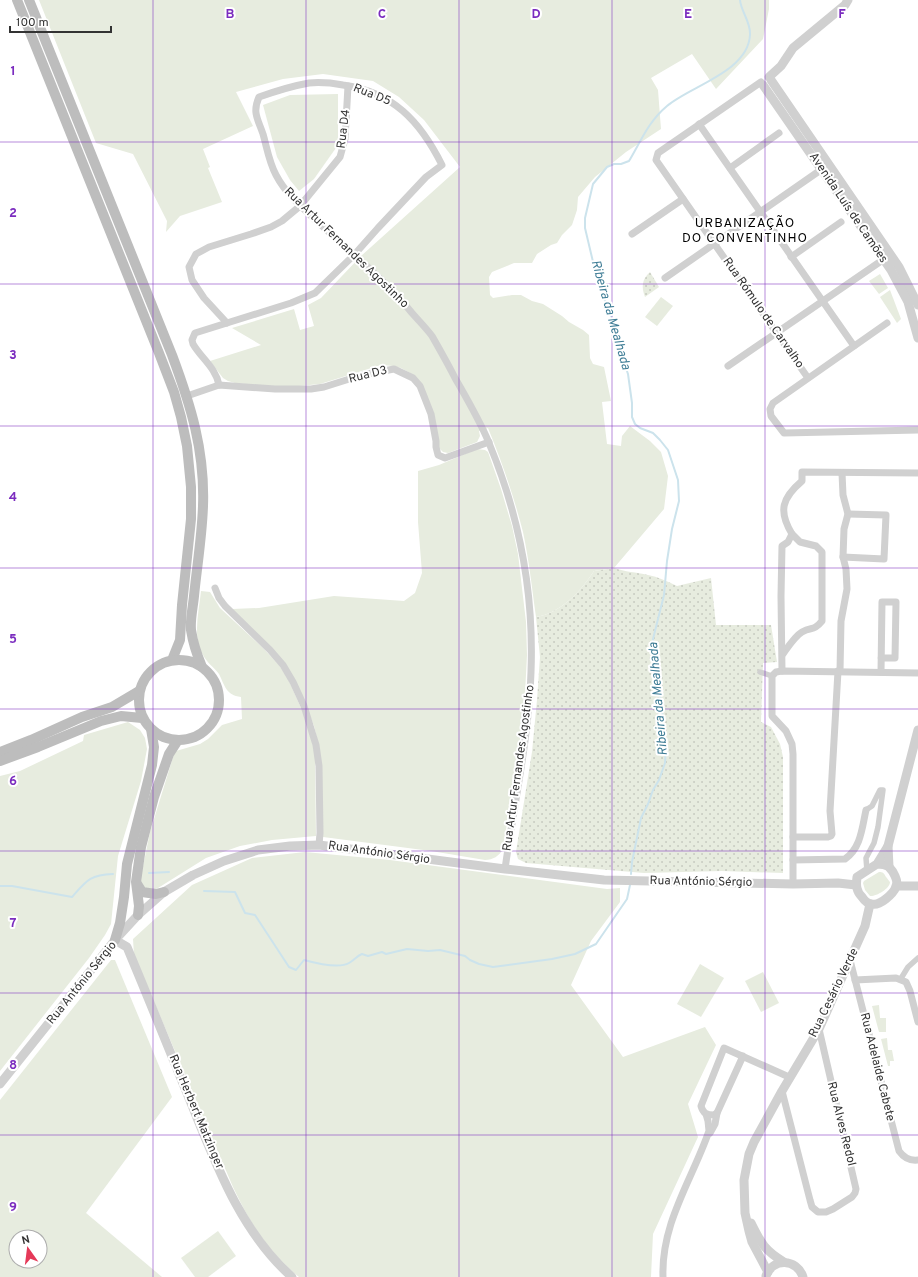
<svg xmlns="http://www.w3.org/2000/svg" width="918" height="1277" font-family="Overpass,sans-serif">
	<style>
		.grass { fill: #e7ecdf; fill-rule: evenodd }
		.park { fill: url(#park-dots) }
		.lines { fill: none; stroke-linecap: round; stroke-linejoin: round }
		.stream { stroke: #cce3ec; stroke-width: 2 }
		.pedestrian { stroke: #d0d0d0; stroke-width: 5.5 }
		.minor { stroke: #d0d0d0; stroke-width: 7 }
		.tertiary { stroke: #d0d0d0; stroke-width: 9 }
		.secondary { stroke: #bdbdbd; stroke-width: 10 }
		.grid { fill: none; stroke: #7b2cbf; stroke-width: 1; stroke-opacity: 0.55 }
		.labels { text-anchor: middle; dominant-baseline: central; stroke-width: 4; stroke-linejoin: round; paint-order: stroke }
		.street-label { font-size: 12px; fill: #333; stroke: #fff }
		.neighbourhood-label { font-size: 13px; letter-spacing: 1px; fill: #000; stroke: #fff }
		.water-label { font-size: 13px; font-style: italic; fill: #3f7d96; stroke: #fff }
		.grid-label { font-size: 13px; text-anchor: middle; font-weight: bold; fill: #7b2cbf; stroke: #fff; stroke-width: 4; stroke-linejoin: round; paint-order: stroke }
	</style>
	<defs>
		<pattern id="park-dots" width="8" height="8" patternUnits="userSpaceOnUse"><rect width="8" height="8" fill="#e7ecdf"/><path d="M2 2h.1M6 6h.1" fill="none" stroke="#c7cbc0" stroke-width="1.8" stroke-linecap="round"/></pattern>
	</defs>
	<rect width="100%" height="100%" fill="#fff"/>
	<g class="grass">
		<path d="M39,0h730v9l-6,30 -47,50 -24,-35 -41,24 7,12 3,39 -35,23 -31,25 -17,20 -1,13 -5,15 -10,10 -5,8 -6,2 -14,9 -5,9h-18l-22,9 -3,5 1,18 3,3 19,-3h9l11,6 11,3 19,12 7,6 14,8 6,5 1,23 3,6 11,3 7,34 -9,1 5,42 14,2 1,-10 8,-10 20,15 11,11 7,24 -4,33 -50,59 -20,3c-13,20 -33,42 -58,46 -4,-29 -7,-57 -13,-85 -9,-35 -21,-70 -35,-104l-9,3 1,5 -3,6 -29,11 -5,-1 -4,-4 -21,-69 -8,-6 -9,-5 -8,-2 -12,-1 -61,19 -21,2h-33l-31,-3 -7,-2 -5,-3 -13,-17 51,-16 -29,-17 62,-19 6,21 14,-4 -6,-21 13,-7 40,-42 99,-89 -36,-47 -25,-23 -26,-16 -50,-7 -40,5 -47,13 17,34 -50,23 7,18 -2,1 14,34 -42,14 -14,16 1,-11 -34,-67 -37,-11z"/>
		<polygon points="338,94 338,145 314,179 299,191 290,180 277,157 263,105 290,95"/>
		<polygon points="880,274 888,288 879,294 869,281"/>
		<polygon points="890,290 901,319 897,323 880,297"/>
		<polygon points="661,297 673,306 657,326 645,317"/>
		<path d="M477,449l8,1 3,2 13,37 11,37 6,28 8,68 1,33 -2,39 -4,39 -18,116c-4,7 -10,11 -18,11l-54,-9 -108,-14 -2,-73 -2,-18 -5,-20 -7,-18 -9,-21 -66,-78 27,-1 75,-12 70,5 11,-8 7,-20 -4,-51v-51l21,-6z"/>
		<path d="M201,591l9,1 10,16 42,39 17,18 9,14 14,31 8,22 5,23 1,81 -44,4 -32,6 -34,12 -48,30 -6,2 -9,-2 -3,-7 10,-49 24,-78 2,-3 24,-7 8,-5 14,-14 20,-6 -1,-22c-15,-2 -16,-11 -22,-23 -5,-7 -12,-11 -16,-19 -11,-19 -4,-43 -2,-64z"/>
		<polygon points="128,722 140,730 145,738 147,749 141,781 118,856 111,924 105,935 89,958 0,1071 0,776 20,771 83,741 84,735"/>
		<path d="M305,852l85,8 217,29 13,-1v14l-29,39 -20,44 52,72 82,-30 11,18 -28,59 10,33 -45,97 -2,43h-352c-20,-16 -37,-37 -50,-59 -6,-10 -11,-21 -16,-31l-99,-232 -1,-16 59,-54 60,-27z"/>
		<path d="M879,872c4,0 5,1 7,5 1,1 3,4 4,5 0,7 -15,15 -20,14l-5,-6 -2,-7 1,-2z"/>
		<path d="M111,960h4l57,137 -86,116 76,64h-162v-177zM16,1237h24v24h-24z"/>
		<polygon points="700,964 724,978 701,1017 677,1004"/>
		<polygon points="763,972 779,1003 761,1012 745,981"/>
		<polygon points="879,1005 880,1018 886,1018 886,1032 879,1032 872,1006"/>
		<polygon points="887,1038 888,1050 892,1050 894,1061 890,1061 890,1066 888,1066 881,1039"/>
		<polygon points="218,1231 236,1256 208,1277 195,1277 181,1258"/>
	</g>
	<g class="park">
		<path d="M650,272l9,15 -14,10c-4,-10 -3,-18 5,-25z"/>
		<path d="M614,568c11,4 22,4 34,7 10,2 19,6 29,11l34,-8 5,47h55l6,37 -14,1 -2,59 10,5 9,17 3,13v116l-61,-2 -78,2 -118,-10 -8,-4 -2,-7 16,-100 5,-52 3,-43 -4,-40c25,-4 45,-26 58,-46z"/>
	</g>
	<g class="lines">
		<g class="stream">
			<polyline points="149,873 169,872"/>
			<path d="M631,874l1,-12 9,-44 7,-14 5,-14 6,-10 6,-17 1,-16 -6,-52 -5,-36 -2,-20 11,-44 3,-34 5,-32 7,-28 -1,-21 -10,-30 -8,-10 -7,-7 -13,-5 -5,-4 -3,-7v-14l-4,-29 -5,-14 -3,-17 -7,-22 -15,-38 -13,-55v-10l8,-34 14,-17 7,-3h7l8,-3c12,-20 19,-39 38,-55 23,-20 81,-34 83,-71 1,-13 -9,-23 -10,-35"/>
			<path d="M0,886h12l60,11c15,-17 18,-22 41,-23"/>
			<path d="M204,891l31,1 10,21 10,2 34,52 7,3 8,-10c11,3 35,9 45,3 5,-3 8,-7 13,-9l6,2 14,-4 4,2 21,-5 21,2 12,-1 25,6 5,4 9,4 14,3 59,-8 23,-5 21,-10 31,-45 3,-14"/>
		</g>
		<g class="pedestrian">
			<polyline points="760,672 772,676"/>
			<polyline points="866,810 872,806 880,790 883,790 878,827 874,843 866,858 867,871"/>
			<polyline points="900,980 908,967 918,958"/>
		</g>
		<g class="minor">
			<polyline points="761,82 658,153 656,160 808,378"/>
			<polyline points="699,124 854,346"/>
			<polyline points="730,168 779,133"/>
			<polyline points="632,234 683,199"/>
			<polyline points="791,257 841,222"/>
			<polyline points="665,278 825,167"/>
			<polyline points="227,323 204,298 192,280 189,267 196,254 209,247 251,234 271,227 282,221 300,206 340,157 345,139 348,86"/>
			<polyline points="887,323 773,403 770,409 771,416 784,433 918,430"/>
			<polyline points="728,366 887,257"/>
			<path d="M219,385c-3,-17 -18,-27 -26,-41l-1,-4 3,-7 96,-30 24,-10 39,-38 24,-27 48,-51 16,-12c-22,-44 -49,-73 -99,-80 -11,-2 -23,-3 -34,-2 -17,3 -33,8 -50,14 -7,16 -1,22 4,37 4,14 6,28 13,41 11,21 29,35 46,51 31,28 64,55 90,87 7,8 14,15 20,23 8,14 16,28 23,42 12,21 25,43 34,65 30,72 45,151 42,229 -2,66 -17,132 -26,197"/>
			<polyline points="187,396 219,385 275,389 311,389 324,387 362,375 394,369 413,378 420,386 431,414 436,441 436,447 438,455 445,458 489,442"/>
			<polyline points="843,557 884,559 886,515 848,514"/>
			<polyline points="215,588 219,598 225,606 270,650 283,665 293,682 304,706 316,745 319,766 320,833 319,845"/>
			<path d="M783,654c5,-7 12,-18 19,-22 10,-6 11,0 20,-11v-69l-6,-6 -16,-4 -8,-8"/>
			<path d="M782,671l-1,-75 1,-50 6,-4 4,-8c-14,-23 -10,-36 10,-53v-9l116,1"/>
			<polyline points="840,671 841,621 847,589 846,569 843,557 844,529 848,514 843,495 842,473"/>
			<polyline points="881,672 882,602 896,602 895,658 881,658"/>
			<polyline points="793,837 828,837 831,836 832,834 830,811 838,671"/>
			<path d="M793,860l52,-1c16,-11 17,-31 21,-49"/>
			<polyline points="793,884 793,754 792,744 786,731 772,716 772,676 776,672 782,671 918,673"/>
			<path d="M850,960l49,191c5,7 11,10 19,9"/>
			<polyline points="855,980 896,978 906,982 910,991 918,1022"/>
			<path d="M743,1056l-26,57 -3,2c-8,0 -11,-2 -13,-9l23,-58 65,29"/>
			<polyline points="782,1091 810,1200 812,1207 818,1212 826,1212 833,1209 852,1197 855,1193 856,1189 819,1029"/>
			<polyline points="710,1133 715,1124 717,1113"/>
			<path d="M663,1277c-2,-54 29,-97 46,-146l-1,-10 -2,-7"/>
		</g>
		<g class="tertiary">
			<polyline points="769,77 781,66 793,48 845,5 848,0"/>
			<polyline points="771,80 899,267 918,305"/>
			<polyline points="763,85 891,270 908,302 918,338"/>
			<path d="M877,864c4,0 8,0 12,3 4,4 10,14 7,20 -3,7 -16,19 -24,17 -4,0 -8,-4 -10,-7 -6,-6 -6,-12 -5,-20l20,-13 11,-18"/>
			<polyline points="889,867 888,846 918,730"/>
			<polyline points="896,886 918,886"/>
			<path d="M115,940l12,7c21,50 41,100 62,151 26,63 50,132 103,179"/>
			<polyline points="0,1084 115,940 138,915 164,892 193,875 224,861 258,850 290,846 319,845 505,869 604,880 793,884 838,883 856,885"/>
			<path d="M751,1223c10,20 13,27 33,39"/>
			<polyline points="768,1272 752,1242 749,1231 745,1213 744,1180 749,1154 754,1142 782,1091 819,1029 865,926 870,904"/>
			<path d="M766,1276c6,-18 31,-18 37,1"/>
		</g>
		<g class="secondary">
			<polyline points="17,0 159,353 174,392 181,417 187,446 191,487 191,519 182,605 180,640 172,660"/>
			<path d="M29,0l143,355c19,51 33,96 31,151 -1,30 -6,60 -9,90 -1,11 -4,23 -3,34 2,13 6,25 11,37"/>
			<circle cx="179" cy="700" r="40"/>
			<polyline points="0,752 31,740 82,717 112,707 139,691"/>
			<polyline points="0,761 38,747 101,721 121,716 142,718"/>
			<polyline points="137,884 142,892 156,894 164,892"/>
			<polyline points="138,915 139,906 136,882 141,847 154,797 169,754 178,740"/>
			<polyline points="115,940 120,923 124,897 127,864 152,765 154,747 151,729"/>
		</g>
	</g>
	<path class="grid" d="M153,0v1277M306,0v1277M459,0v1277M612,0v1277M765,0v1277M0,142h918M0,284h918M0,426h918M0,568h918M0,709h918M0,851h918M0,993h918M0,1135h918"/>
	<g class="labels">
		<g class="street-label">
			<text transform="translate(372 95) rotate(22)">Rua D5</text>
			<text transform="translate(344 129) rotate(-83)">Rua D4</text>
			<text transform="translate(848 208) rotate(56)">Avenida Luís de Camões</text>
			<text transform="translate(346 248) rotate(44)">Rua Artur Fernandes Agostinho</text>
			<text transform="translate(763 313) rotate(55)">Rua Rómulo de Carvalho</text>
			<text transform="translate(368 375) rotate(-14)">Rua D3</text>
			<text transform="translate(519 768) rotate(-82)">Rua Artur Fernandes Agostinho</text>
			<text transform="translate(379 853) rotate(8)">Rua António Sérgio</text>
			<text transform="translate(701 882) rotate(1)">Rua António Sérgio</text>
			<text transform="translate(82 983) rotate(-51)">Rua António Sérgio</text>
			<text transform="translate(834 993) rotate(-64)">Rua Cesário Verde</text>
			<text transform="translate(877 1067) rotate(76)">Rua Adelaide Cabete</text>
			<text transform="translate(196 1112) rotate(67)">Rua Herbert Matzinger</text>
			<text transform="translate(841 1124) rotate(76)">Rua Alves Redol</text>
		</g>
		<g class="neighbourhood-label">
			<text x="745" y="224">URBANIZAÇÃO<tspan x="745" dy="15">DO CONVENTINHO</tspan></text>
		</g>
		<g class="water-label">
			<text transform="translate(610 315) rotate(74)">Ribeira da Mealhada</text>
			<text transform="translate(659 699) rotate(-95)">Ribeira da Mealhada</text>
		</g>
	</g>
	<g class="grid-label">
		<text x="230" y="18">B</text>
		<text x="382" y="18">C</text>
		<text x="536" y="18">D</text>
		<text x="688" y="18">E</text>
		<text x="842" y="18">F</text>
		<text x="13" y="75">1</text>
		<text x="13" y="217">2</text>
		<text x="13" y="359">3</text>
		<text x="13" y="501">4</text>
		<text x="13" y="643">5</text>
		<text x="13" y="785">6</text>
		<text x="13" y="927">7</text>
		<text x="13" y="1069">8</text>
		<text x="13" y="1211">9</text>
	</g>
	<g transform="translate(28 1249) rotate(346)"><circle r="19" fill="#ffffff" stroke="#adadad"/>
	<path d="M0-3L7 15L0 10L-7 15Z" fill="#e53958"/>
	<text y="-6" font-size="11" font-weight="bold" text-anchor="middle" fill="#333333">N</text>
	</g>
	<path d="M10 26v6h101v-6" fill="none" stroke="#333333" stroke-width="2"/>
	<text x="16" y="26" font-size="12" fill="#333333" stroke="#ffffff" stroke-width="3" paint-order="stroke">100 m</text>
</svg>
